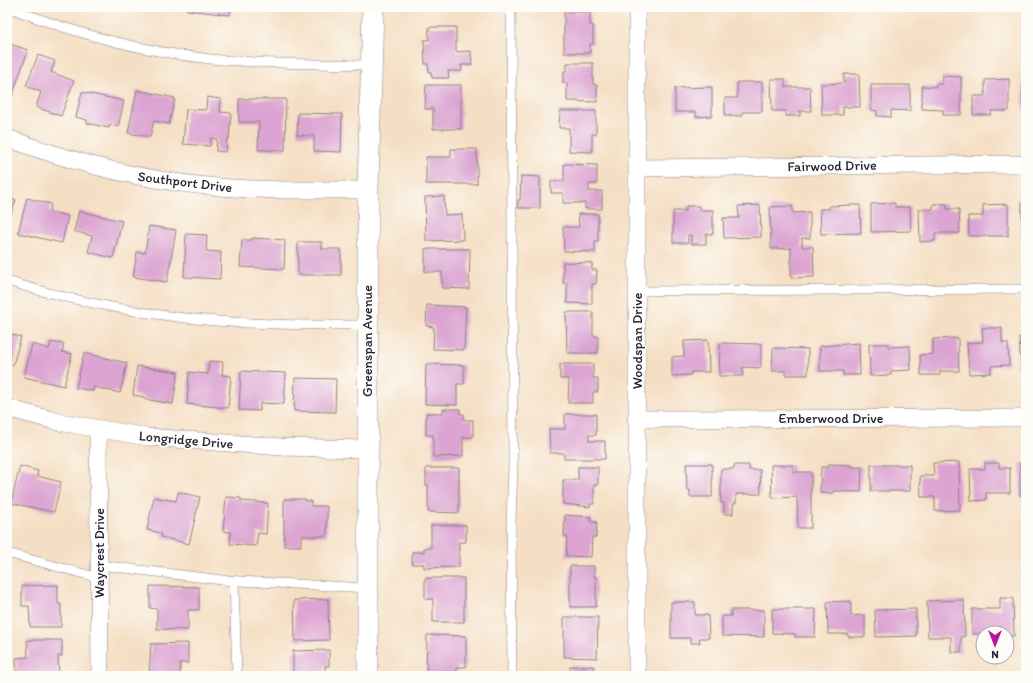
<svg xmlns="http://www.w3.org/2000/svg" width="1033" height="683" font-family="Itim,sans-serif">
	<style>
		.building { fill: #dca4d2 }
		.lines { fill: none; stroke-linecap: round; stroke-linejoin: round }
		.service-casing { stroke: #8c8080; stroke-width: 10 }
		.minor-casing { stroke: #8c8080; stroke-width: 18 }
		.tertiary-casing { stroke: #8c8080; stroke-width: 22 }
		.service { stroke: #fff; stroke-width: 9 }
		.minor { stroke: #fff; stroke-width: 17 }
		.tertiary { stroke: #fff; stroke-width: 21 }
		.labels { text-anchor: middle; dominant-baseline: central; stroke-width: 4; stroke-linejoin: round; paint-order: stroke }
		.street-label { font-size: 14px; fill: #22223b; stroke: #fdfcf7 }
	</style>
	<rect width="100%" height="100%" fill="#fdfcf7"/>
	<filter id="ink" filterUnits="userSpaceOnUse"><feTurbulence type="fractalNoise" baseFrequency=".025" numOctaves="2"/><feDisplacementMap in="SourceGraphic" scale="8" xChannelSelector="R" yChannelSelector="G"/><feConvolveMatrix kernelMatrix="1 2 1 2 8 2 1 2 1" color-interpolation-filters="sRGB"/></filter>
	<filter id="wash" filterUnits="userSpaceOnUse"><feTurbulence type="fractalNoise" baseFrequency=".012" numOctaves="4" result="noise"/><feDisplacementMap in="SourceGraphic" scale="16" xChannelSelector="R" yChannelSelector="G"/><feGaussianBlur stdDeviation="0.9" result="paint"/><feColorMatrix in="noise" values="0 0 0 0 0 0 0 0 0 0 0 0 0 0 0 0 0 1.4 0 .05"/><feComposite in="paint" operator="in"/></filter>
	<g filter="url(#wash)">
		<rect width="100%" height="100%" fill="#f5dfc4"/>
		<g id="blocks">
			<g class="building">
				<polygon points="187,7 231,7 230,15 187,10"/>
				<rect x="298" y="7" width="43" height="2"/>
				<polygon points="564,12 590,12 590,25 593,25 593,44 590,44 590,53 564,53"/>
				<polygon points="429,27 456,27 456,52 471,51 472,65 461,65 462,71 448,71 449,78 432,78 431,72 429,72 428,64 425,64 424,40 429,40"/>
				<polygon points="7,43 28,50 11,99 7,97"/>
				<polygon points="38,55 55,61 51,72 74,81 61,116 36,107 41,92 26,86"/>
				<polygon points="567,63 593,63 593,84 597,85 597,102 567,101 567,83 563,83 564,71 567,71"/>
				<polygon points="844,74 859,74 860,107 843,107 843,115 822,115 821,84 844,83"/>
				<polygon points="942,76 961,77 961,115 943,115 943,110 922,109 922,86 936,87 936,84 942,84"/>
				<rect x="1023" y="78" width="3" height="32"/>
				<polygon points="771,79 785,79 785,87 810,87 811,111 800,111 800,116 786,116 786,111 772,111"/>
				<polygon points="1009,79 1009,111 991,111 991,115 973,115 973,96 985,96 985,80"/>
				<polygon points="737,82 762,82 762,112 742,112 742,116 725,116 725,98 737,98"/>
				<polygon points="426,85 461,85 461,129 433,129 433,109 425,109"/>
				<polygon points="871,85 910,85 910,111 891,110 891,117 877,116 877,111 871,110"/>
				<polygon points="712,87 712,116 696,117 696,112 675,112 675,88"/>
				<polygon points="137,90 175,98 169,124 154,121 150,137 128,133"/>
				<polygon points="82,92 124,101 118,127 110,125 109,128 87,123 87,120 76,117"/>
				<polygon points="207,97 221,99 220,112 231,113 229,139 227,139 226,152 216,151 217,139 211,138 210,146 183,144 186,109 206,110"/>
				<polygon points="239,99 286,99 285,150 258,150 259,122 239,122"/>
				<polygon points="560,111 596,111 596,134 592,134 592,152 569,151 569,128 559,128"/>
				<polygon points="298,113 342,114 341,152 314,151 314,136 297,135"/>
				<polygon points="451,149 477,149 477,184 426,184 426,157 451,157"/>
				<polygon points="564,164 597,165 597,184 589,184 589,191 602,191 602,209 585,209 585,203 563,203 563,193 551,193 551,181 564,181"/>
				<polygon points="521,176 540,177 540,208 518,208 518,200 520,200"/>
				<polygon points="444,196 445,215 462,214 463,240 426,241 425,197"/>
				<polygon points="7,197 16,200 7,224"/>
				<polygon points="27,198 51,204 49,212 68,216 62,243 18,233"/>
				<polygon points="895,203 895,207 910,207 911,231 871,232 871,204"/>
				<rect x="1022" y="203" width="4" height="33"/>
				<polygon points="933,204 947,204 947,209 959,209 960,233 935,233 935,241 920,242 919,209 933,209"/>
				<polygon points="1008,204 1008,236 969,236 968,216 983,216 983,205"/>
				<polygon points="760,205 761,237 724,238 723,218 739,218 738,206"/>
				<polygon points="853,205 860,205 861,233 821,234 820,209 829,209 829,206"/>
				<polygon points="686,206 699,206 699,210 713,210 713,234 706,234 706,244 691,244 691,235 688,235 688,243 673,243 673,211 686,211"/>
				<polygon points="792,206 793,213 810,212 810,238 802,238 802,247 813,247 814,277 791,278 791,248 771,249 770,207"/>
				<polygon points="79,211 122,221 113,258 88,252 92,236 74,231"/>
				<polygon points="578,214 598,214 598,241 595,241 595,252 564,251 563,227 579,227"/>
				<polygon points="149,226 176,230 167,282 133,277 137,252 145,253"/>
				<polygon points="186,234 207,235 206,251 221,252 220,279 184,277"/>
				<polygon points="252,238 285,240 284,269 240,267 242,240 252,240"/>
				<polygon points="298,242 322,242 322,249 341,249 341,275 298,275"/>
				<polygon points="425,249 470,249 469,289 442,288 442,272 425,272"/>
				<polygon points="563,262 592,263 592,270 597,270 596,284 592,284 592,304 567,303 567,283 563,283"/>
				<polygon points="427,305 466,307 464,350 433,349 434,327 426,326"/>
				<polygon points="566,312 593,312 593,336 598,336 598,353 567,353"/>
				<polygon points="7,322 10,322 7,331"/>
				<polygon points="982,328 1002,328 1002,343 1008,343 1009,365 991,366 991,373 969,374 967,343 983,342"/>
				<polygon points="7,333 21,337 13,365 7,364"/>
				<polygon points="1019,337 1026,337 1026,370 1021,370"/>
				<polygon points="958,338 959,371 940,371 940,375 921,375 920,355 933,354 933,339"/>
				<polygon points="708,340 709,372 691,372 691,375 672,376 672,357 684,356 684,341"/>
				<polygon points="51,342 64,344 62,352 72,354 64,386 24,377 32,344 49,349"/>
				<polygon points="720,343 761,344 761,368 743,367 743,376 719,376"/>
				<polygon points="859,343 860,375 843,375 843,371 820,371 820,346"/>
				<polygon points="869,344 888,344 888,347 910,346 911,370 891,371 891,375 870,376"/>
				<polygon points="773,348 808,349 808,375 785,375 785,371 772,371"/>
				<polygon points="84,353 127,363 120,393 94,387 93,391 76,388"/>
				<polygon points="209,361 223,362 222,375 231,376 228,408 187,404 189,372 208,374"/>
				<polygon points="426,364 464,365 464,384 457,384 457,405 425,404"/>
				<polygon points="560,364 593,364 593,378 598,378 598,392 593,392 593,403 568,403 569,379 560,379"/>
				<polygon points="137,366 178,372 173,404 144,399 144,397 133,395"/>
				<polygon points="241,371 286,373 284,404 260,403 260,411 239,410"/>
				<polygon points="295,378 336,379 335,412 294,411"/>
				<polygon points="443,409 460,409 460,414 464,414 464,420 473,420 473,437 463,437 463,456 433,457 433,435 426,435 426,413 443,413"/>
				<polygon points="565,414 596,414 596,435 589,435 589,441 605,441 605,459 564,459 564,453 550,453 549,429 565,429"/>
				<polygon points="959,462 960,510 935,511 935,497 921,497 920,476 934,476 933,463"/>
				<polygon points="985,463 999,463 999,468 1010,468 1010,493 986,493 986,500 971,501 970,469 985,469"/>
				<rect x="1020" y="463" width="6" height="33"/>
				<polygon points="686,464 712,464 712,497 690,497 690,490 687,490"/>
				<polygon points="829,464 851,465 851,467 862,467 861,492 833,491 833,494 820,493 821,467 829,467"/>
				<polygon points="734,465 749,465 749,470 760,470 761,494 736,494 736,503 733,503 733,514 724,514 724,503 721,503 721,469 734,469"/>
				<polygon points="771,465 793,465 793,472 811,472 811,528 798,528 797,497 772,498"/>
				<rect x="871" y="465" width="39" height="26"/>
				<polygon points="20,466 38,471 37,476 61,482 54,512 11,503"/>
				<polygon points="578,467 598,467 598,485 594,485 594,504 590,504 590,507 563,504 563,480 578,480"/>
				<polygon points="426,468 459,468 459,513 428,512 428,485 426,485"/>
				<polygon points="178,492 200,497 189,544 161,537 161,533 147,530 154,497 176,501"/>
				<polygon points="226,497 241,498 241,501 268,503 266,534 258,533 256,546 230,544 231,532 223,531"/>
				<polygon points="284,499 306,499 306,501 311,501 311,506 327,506 327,536 301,536 301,546 284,546"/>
				<polygon points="565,515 591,517 591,522 597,522 596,537 592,537 591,557 566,556 567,536 564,536"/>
				<polygon points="431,525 466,525 466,542 459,542 459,567 424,568 424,564 412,564 412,552 424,552 424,548 431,548"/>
				<polygon points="570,566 594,566 594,577 596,577 596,607 570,607"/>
				<polygon points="425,578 464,578 464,622 433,622 433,599 425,599"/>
				<polygon points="58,585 58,604 61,604 61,627 30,627 29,606 22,606 22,586"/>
				<polygon points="150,586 199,587 199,610 188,610 188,630 157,629 157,609 150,608"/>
				<polygon points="1000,598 1013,598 1014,636 1007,636 1007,633 972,634 972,609 1000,609"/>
				<polygon points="328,599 329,640 295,641 294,600"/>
				<polygon points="964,600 965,636 961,637 961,652 951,652 951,637 928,637 927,601"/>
				<polygon points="851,601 851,616 865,615 865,637 848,637 848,634 828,634 827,602"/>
				<polygon points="671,602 695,602 695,615 708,615 709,638 699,638 700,643 691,643 691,638 671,638"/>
				<polygon points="772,609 816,609 815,637 795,637 795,634 772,633"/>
				<polygon points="916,609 916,636 876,637 875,610"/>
				<polygon points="731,610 764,610 764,637 722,636 722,616 731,616"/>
				<rect x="1023" y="610" width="3" height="22"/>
				<polygon points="564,617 598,617 597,658 564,657"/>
				<polygon points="427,635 466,636 466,667 457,667 456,676 426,676"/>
				<polygon points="27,640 62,640 62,656 58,656 59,676 27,676 27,673 17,673 16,658 28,657"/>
				<polygon points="188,643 188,663 180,663 180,676 149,676 151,644"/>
				<polygon points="329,650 329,666 325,666 325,676 293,676 293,651"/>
				<polygon points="570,666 594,666 594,676 571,676"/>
			</g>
		</g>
	</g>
	<g filter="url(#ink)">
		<use href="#blocks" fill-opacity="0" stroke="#8c8080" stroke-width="1"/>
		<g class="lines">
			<defs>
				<g id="service">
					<path d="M8,7c64,26 134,44 202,52 54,5 107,5 161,6"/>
					<polyline points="511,7 513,466 511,522 512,676"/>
					<path d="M7,281c58,18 118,30 178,37 61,7 122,7 182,7"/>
					<polyline points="637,291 1026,289"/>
					<polyline points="7,553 99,578"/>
					<polyline points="99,565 222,580 368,588"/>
					<polyline points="234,580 237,676"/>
				</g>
				<g id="minor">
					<polyline points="637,7 637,676"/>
					<path d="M7,138c62,23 134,42 200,48 53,5 107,4 161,4"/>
					<polyline points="638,168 1026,164"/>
					<polyline points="7,408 59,422 148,437 281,447 367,449"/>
					<polyline points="636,419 1026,418"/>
					<polyline points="98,429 100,676"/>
				</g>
				<polyline id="tertiary" points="368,676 368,190 373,7"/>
			</defs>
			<use href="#service" class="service-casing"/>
			<use href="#minor" class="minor-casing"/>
			<use href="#tertiary" class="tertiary-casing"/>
			<use href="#service" class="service"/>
			<use href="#minor" class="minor"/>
			<use href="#tertiary" class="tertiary"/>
		</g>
	</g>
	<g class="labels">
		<g class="street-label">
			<text transform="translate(832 166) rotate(-1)">Fairwood Drive</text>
			<text transform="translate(185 182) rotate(7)">Southport Drive</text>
			<text transform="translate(367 341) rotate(-90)">Greenspan Avenue</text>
			<text transform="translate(637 341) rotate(-90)">Woodspan Drive</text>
			<text x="831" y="418">Emberwood Drive</text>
			<text transform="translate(186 440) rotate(5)">Longridge Drive</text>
			<text transform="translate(99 553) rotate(-90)">Waycrest Drive</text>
		</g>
	</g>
	<rect width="1033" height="683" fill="none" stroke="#fdfcf7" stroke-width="24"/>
	<g transform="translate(995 645) rotate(180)"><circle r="19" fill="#fdfcf7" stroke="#a5a5ac"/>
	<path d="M0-3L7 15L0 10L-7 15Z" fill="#b5179e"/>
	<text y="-6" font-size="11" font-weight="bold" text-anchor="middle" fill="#22223b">N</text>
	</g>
</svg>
